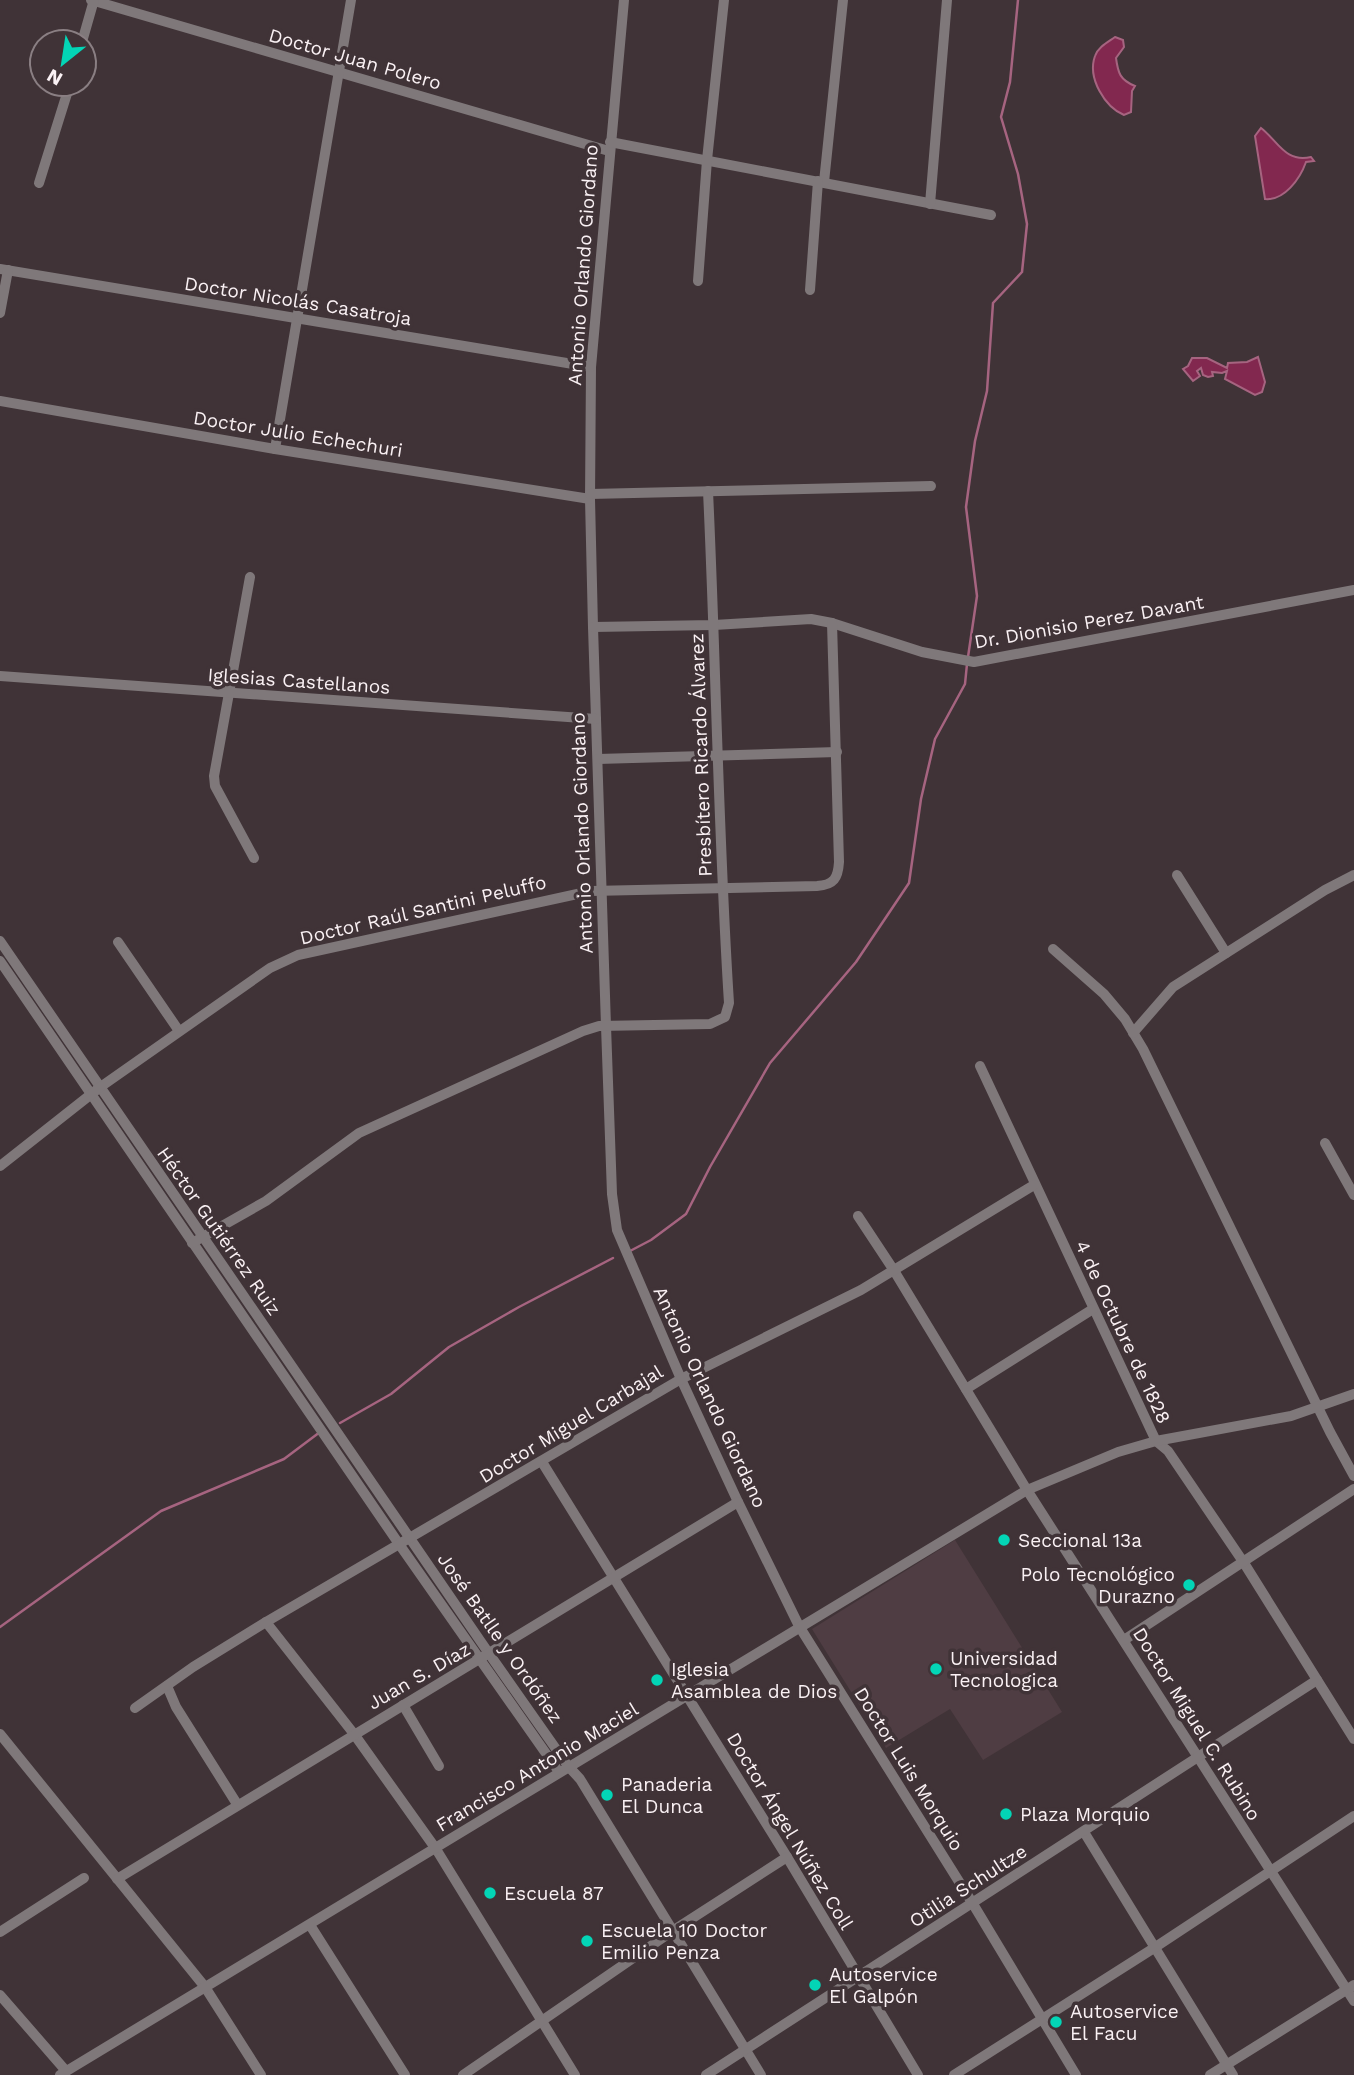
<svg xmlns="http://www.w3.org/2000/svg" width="1354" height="2075" font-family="'Work Sans',sans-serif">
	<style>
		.built { fill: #4f3d43 }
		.water { fill: #82284f; stroke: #a66480; stroke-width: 2 }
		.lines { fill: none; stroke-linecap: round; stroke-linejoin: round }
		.stream { stroke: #a66480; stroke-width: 2.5 }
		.street { stroke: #7f787a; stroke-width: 10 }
		.poi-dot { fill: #03d5b6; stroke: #403337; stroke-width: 2.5 }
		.labels { text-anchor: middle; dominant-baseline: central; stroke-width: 7; stroke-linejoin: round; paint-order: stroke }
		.street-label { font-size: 19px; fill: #faf1f4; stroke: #403337 }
		.poi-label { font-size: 19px; fill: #faf1f4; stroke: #403337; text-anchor: start }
	</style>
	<rect width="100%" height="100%" fill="#403337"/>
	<polygon class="built" points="955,1540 1062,1712 983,1760 950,1709 886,1748 812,1629"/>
	<g class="water">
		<path d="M1115,37l8,3 1,7 -8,11c2,15 4,22 19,28l-3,5 -1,21 -7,3c-19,-8 -37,-37 -29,-59 3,-9 13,-14 20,-19z"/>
		<path d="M1261,128c17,13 24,35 50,29l3,4 -8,1c-6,17 -22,39 -41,37l-10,-63z"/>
		<polygon points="1258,357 1265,382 1262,392 1255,395 1225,379 1227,371 1222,373 1212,372 1213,376 1208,377 1203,375 1201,368 1197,371 1200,376 1193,381 1183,369 1188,366 1192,358 1207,358 1227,368 1228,363 1247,362"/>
	</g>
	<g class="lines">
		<g class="stream">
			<polyline points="968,657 977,596 966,507 975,441 987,391 993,303 1022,272 1027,224 1018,174 1001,117 1010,82 1018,0"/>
			<polyline points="630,1251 651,1240 686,1214 710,1167 770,1063 856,962 909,883 921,799 935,739 965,684 967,664"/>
			<polyline points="340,1423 391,1394 449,1347 519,1307 613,1258"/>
			<polyline points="0,1627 161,1511 284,1459 320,1432"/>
		</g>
		<g class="street">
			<polyline points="91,0 609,151"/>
			<polyline points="624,0 591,367 590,499 593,627 606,1026 612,1194 617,1230 681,1379 738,1502 799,1626 973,1904 1076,2075"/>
			<polyline points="82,42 94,0"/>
			<polyline points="610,142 991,215"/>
			<polyline points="824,182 843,0"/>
			<polyline points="39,183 70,84"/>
			<polyline points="930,204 947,0"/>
			<polyline points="0,269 591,367"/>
			<polyline points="698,281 707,160 724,0"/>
			<polyline points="810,290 818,181"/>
			<polyline points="0,313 8,270"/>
			<polyline points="0,401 275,449 590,499"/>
			<polyline points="275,449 351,0"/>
			<polyline points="590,494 931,486"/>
			<polyline points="250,577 214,776 215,786 254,858"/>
			<polyline points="593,627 714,625 811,619 832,623 922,652 974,662 1354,590"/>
			<polyline points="0,676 596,719"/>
			<polyline points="598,759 837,752"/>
			<polyline points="1177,875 1226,953"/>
			<polyline points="0,941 490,1655 568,1766 580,1779 761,2075"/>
			<polyline points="118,942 179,1031"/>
			<polyline points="1053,949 1104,994 1125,1019 1143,1049 1330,1432 1354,1476"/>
			<polyline points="0,961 399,1544 559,1772"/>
			<polyline points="1133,1033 1173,987 1325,890 1354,875"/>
			<polyline points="980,1066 1156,1441 1168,1451 1244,1563 1354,1739"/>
			<polyline points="1325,1143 1354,1195"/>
			<path d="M0,1166l99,-78 171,-120 28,-13 293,-64 226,-5c17,-1 21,-8 22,-24l-7,-239"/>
			<polyline points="858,1216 893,1269 1027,1490 1354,2001"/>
			<path d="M192,1243l74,-42 93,-68 224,-102 16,-5 111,-2 15,-7 4,-14c-11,-171 -13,-341 -21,-512"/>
			<polyline points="966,1389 1093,1309"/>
			<polyline points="542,1462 787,1857 918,2075"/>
			<polyline points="266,1622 354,1734 436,1849 575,2075"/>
			<polyline points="1124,1640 1354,1489"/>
			<polyline points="167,1686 176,1707 237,1804"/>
			<polyline points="403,1705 439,1766"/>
			<polyline points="135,1708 193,1667 266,1622 681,1379 861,1290 1034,1185"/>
			<polyline points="0,1734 205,1987 261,2075"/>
			<polyline points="1084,1832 1233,2075"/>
			<polyline points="117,1879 738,1502"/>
			<polyline points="310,1925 405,2075"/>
			<polyline points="0,1932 84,1878"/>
			<polyline points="0,1995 66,2071"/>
			<polyline points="60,2075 1027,1490 1118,1452 1156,1441 1291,1416 1354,1394"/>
			<polyline points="463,2075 674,1930 787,1857"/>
			<polyline points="706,2075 1317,1680"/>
			<polyline points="954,2075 1154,1948 1354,1816"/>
			<polyline points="1210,2075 1354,1985"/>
		</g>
	</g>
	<g class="poi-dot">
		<circle cx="1004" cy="1540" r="7"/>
		<circle cx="1189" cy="1585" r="7"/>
		<circle cx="936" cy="1669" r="7"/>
		<circle cx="657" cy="1680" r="7"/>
		<circle cx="607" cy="1795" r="7"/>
		<circle cx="1006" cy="1814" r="7"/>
		<circle cx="490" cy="1893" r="7"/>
		<circle cx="587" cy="1941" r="7"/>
		<circle cx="815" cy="1985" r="7"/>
		<circle cx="1056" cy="2022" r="7"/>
	</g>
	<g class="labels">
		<g class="street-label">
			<text transform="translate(355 59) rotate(16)">Doctor Juan Polero</text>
			<text transform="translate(583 265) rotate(-86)">Antonio Orlando Giordano</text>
			<text transform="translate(298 301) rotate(9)">Doctor Nicolás Casatroja</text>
			<text transform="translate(298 434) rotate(9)">Doctor Julio Echechuri</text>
			<text transform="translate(1089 622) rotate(-10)">Dr. Dionisio Perez Davant</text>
			<text transform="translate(299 681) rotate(4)">Iglesias Castellanos</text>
			<text transform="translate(701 755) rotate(-92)">Presbítero Ricardo Álvarez</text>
			<text transform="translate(582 833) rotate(-92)">Antonio Orlando Giordano</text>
			<text transform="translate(423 910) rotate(-13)">Doctor Raúl Santini Peluffo</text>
			<text transform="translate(219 1231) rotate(55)">Héctor Gutiérrez Ruiz</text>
			<text transform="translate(1123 1332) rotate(65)">4 de Octubre de 1828</text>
			<text transform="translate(710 1397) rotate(65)">Antonio Orlando Giordano</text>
			<text transform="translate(571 1424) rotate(-31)">Doctor Miguel Carbajal</text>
			<text transform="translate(500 1638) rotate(55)">José Batlle y Ordóñez</text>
			<text transform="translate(419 1676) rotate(-30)">Juan S. Díaz</text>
			<text transform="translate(1197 1724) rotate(58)">Doctor Miguel C. Rubino</text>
			<text transform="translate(537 1767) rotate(-31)">Francisco Antonio Maciel</text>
			<text transform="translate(909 1769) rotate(58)">Doctor Luis Morquio</text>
			<text transform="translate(790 1831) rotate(59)">Doctor Ángel Núñez Coll</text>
			<text transform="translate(968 1886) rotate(-33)">Otilia Schultze</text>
		</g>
		<g class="poi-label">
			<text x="1018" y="1540">Seccional 13a</text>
			<text x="1175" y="1574" text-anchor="end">Polo Tecnológico<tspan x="1175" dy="22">Durazno</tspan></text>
			<text x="950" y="1658">Universidad<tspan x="950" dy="22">Tecnologica</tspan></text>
			<text x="671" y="1669">Iglesia<tspan x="671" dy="22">Asamblea de Dios</tspan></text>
			<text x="621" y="1784">Panaderia<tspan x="621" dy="22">El Dunca</tspan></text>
			<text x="1020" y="1814">Plaza Morquio</text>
			<text x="504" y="1893">Escuela 87</text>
			<text x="601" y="1930">Escuela 10 Doctor<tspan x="601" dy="22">Emilio Penza</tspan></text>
			<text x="829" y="1974">Autoservice<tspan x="829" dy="22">El Galpón</tspan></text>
			<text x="1070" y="2011">Autoservice<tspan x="1070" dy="22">El Facu</tspan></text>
		</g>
	</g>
	<g transform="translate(63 63) rotate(210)"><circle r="33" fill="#403337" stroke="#8a7f83" stroke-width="2"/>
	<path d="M0-5L12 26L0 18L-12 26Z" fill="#03d5b6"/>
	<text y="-10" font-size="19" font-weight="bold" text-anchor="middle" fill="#faf1f4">N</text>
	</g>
</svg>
